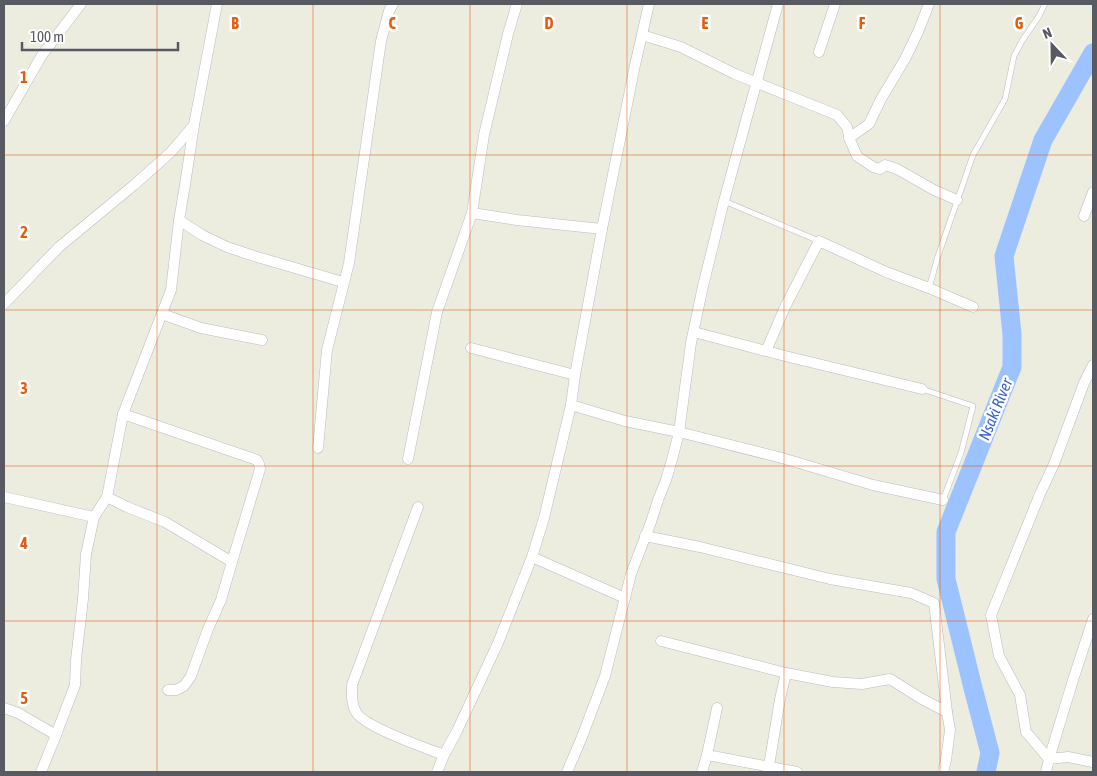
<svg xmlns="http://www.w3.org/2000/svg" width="1097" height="776" font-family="'Asap Condensed',sans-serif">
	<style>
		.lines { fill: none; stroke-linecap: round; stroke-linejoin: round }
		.river { stroke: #9cc2ff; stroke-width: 19 }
		.service-casing { stroke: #babbc2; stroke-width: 6 }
		.minor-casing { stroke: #babbc2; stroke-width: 11 }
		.service { stroke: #fff; stroke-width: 5 }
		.minor { stroke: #fff; stroke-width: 10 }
		.grid { fill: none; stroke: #e8590c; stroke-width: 1; stroke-opacity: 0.55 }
		.labels { text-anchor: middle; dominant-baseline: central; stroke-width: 5; stroke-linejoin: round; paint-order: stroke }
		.water-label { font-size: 16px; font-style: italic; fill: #3a65c7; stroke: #fff }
		.grid-label { font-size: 16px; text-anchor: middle; font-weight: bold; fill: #e8590c; stroke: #fff; stroke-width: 5; stroke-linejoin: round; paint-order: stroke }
	</style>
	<rect width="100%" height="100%" fill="#ececdf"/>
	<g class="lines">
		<polyline class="river" points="986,772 990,753 973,688 946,579 946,532 1012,367 1012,334 1004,256 1043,140 1093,53"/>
		<defs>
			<g id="service">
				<polyline points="724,201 819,241"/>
				<polyline points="929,288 938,256 973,155 1005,99 1014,56 1022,41 1039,16 1045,4"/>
				<polyline points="922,389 973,406 961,453 943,500"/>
			</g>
			<g id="minor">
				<polyline points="642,35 681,47 735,74 837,115 847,127 850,140 857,156 873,167 880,169 885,165 897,169 934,190 957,200"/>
				<polyline points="819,52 835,4"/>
				<polyline points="4,121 42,55 81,4"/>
				<polyline points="849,138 869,124 881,99 905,59 918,32 929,4"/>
				<polyline points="472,213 517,220 602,229"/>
				<polyline points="1084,216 1093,192"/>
				<polyline points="179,220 202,235 227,247 254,256 343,282"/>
				<polyline points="4,304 59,247 134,185 171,152 194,125"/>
				<polyline points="162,314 201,328 262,340"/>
				<polyline points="694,332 785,356 922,389"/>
				<polyline points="471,348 575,375"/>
				<polyline points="766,351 785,307 819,241 886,272 929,288 973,307"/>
				<polyline points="571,405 625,421 679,432 782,458 873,485 943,500"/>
				<polyline points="123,414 257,460 259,464 260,469 232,562"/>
				<polyline points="318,448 327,350 349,263 381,41 389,11 393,4"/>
				<polyline points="408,459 437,312 472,213 484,135 508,34 517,4"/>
				<polyline points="4,497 94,517"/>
				<polyline points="107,497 127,507 165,522 232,562 221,600 208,629 191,676 184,686 176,690 168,690"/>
				<path d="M418,507l-66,178c0,9 -1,19 4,27 8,15 70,36 88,43"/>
				<polyline points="645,536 700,547 830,579 911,593 934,603 947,712"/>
				<polyline points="532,557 625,598"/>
				<polyline points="661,641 786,673 833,682 862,684 890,679 922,699 947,712 950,730 946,760 943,772"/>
				<polyline points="4,708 18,713 56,735"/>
				<polyline points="707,755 797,772"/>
				<polyline points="1049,759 1026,732 1020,695 999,656 991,615 1040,494 1054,464 1084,383 1093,365"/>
				<polyline points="1049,759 1073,680 1093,619"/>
				<polyline points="41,772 56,735 75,685 76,660 83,599 86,554 94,517 107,497 123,414 171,290 179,220 185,185 194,125 217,4"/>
				<polyline points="437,772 444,755 457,731 498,643 532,557 544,518 571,405 575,375 602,229 635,65 649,4"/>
				<polyline points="567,772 582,737 605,676 631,574 651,522 658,500 666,480 673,456 679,432 691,343 703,286 724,201 778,4"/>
				<polyline points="702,772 707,755 717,708"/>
				<polyline points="768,772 780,699 786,673"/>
				<polyline points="1046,772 1049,759 1068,757 1093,762"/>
			</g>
		</defs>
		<use href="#service" class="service-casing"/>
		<use href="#minor" class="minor-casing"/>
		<use href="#service" class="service"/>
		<use href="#minor" class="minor"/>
	</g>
	<path class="grid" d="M157,4v768M313,4v768M470,4v768M627,4v768M784,4v768M940,4v768M4,155h1089M4,310h1089M4,466h1089M4,621h1089"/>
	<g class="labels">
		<g class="water-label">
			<text transform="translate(995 409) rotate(-68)">Nsaki River</text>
		</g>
	</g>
	<g class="grid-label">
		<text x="235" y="29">B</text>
		<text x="392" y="29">C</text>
		<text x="549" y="29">D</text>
		<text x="705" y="29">E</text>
		<text x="862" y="29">F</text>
		<text x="1019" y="29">G</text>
		<text x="24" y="83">1</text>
		<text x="24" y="238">2</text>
		<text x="24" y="394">3</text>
		<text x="24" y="549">4</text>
		<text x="24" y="704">5</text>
	</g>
	<rect width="1097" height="776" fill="none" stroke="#585a61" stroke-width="10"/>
	<g transform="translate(1052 45) rotate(338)" stroke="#ffffff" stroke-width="4" paint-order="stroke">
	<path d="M0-4L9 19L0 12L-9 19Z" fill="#585a61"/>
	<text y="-8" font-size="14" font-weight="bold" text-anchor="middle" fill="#585a61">N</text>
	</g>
	<path d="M22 42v8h156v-8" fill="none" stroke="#585a61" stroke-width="2.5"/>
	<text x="30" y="42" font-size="15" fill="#585a61" stroke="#ffffff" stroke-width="4" paint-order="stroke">100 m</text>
</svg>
